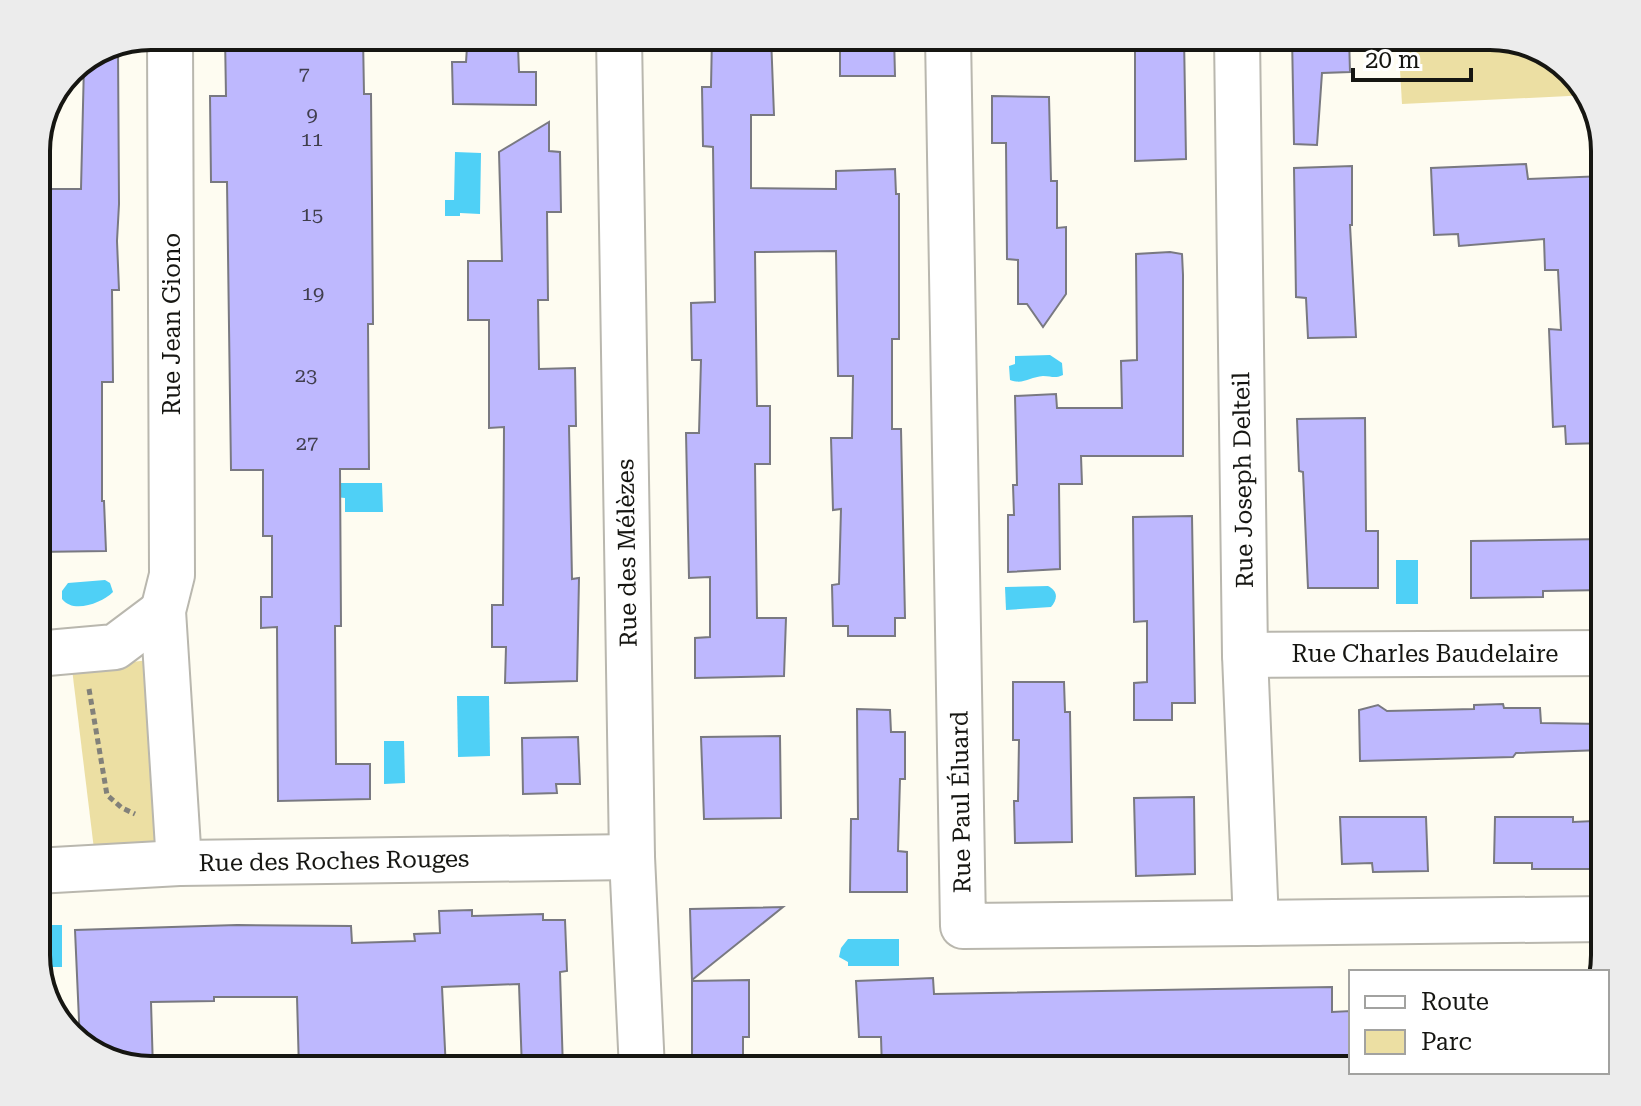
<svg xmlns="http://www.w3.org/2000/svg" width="1641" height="1106" font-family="'Roboto Serif',serif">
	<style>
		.green { fill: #ecdfa3 }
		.water { fill: #4fd0f6 }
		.building { fill: #beb8fe; stroke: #797981; stroke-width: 2 }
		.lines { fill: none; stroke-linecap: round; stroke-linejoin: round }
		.street-casing { stroke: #b9b7ae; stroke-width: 48 }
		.path { stroke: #82817a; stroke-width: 5; stroke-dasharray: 6 4; stroke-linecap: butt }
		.street { stroke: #fff; stroke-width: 44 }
		.labels { text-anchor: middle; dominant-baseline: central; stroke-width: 7; stroke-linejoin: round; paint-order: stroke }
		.number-label { font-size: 20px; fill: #403e4d }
		.street-label { font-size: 24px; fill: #161612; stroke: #fff }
		.rim { fill: none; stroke: #161612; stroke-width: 4 }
	</style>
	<rect width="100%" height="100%" fill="#fefcf1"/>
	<g class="green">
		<polygon points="1398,36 1490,36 1554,56 1589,95 1402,104"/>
		<polygon points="149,660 171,840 94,849 72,669"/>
	</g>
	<g class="water">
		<polygon points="455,152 481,153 480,214 460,213 460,216 445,216 445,200 454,200"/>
		<path d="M1050,355l12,8 1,12c-9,4 -11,1 -20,1 -13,1 -20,9 -33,4l-1,-14 6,-2v-8z"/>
		<polygon points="336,483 382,483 383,512 345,512 345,498 335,497"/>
		<rect x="1396" y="560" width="22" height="44"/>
		<path d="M105,580l5,3 3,9c-11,11 -40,22 -51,7v-8l6,-8z"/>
		<path d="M1048,586c10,5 10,13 3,21l-45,3 -1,-23z"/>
		<polygon points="457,696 489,696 490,756 458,757"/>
		<polygon points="384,741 404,741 405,783 384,784"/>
		<polygon points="43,925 62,925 62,967 44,967"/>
		<polygon points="848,939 899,939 899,966 848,966 848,962 839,957 841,948"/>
	</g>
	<g class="building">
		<polygon points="225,36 363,36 364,94 371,94 372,202 373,324 368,324 369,469 340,469 341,626 335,626 336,764 370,764 370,799 278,801 277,627 261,628 261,597 272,597 272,536 263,536 263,470 231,470 227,182 211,182 210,96 226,96"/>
		<polygon points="712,36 771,36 774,115 751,115 751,188 836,189 836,171 895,169 896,194 899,194 899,339 892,339 892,429 901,429 905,618 895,618 895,636 848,636 848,626 833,626 832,585 839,584 841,509 833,510 831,438 852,438 853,376 838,376 836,251 755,252 757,406 770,406 770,464 755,464 757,618 786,618 784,676 695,678 695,638 710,637 710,577 689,578 686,433 699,433 701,360 692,360 691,303 715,302 713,147 703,146 702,87 711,87"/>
		<polygon points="840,36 894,36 895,76 840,76"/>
		<polygon points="1135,36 1184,36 1186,159 1135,161"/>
		<polygon points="1292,36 1349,36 1350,72 1322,73 1317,145 1294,144"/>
		<polygon points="467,47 518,47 519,72 536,72 536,105 453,104 452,62 466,62"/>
		<polygon points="118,49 119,204 117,241 119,290 112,290 113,382 102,382 102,501 104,501 106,551 36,552 36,496 40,496 36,189 81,189 84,64"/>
		<polygon points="992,96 1049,97 1051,181 1057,181 1057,228 1066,227 1066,294 1043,327 1027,304 1018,304 1018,260 1007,259 1006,143 992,143"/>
		<polygon points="549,122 549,151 560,152 561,212 547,212 548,300 538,300 539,369 575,368 576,426 569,426 572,579 579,578 577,681 505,683 506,647 492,647 492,605 503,605 504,427 489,428 489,320 468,320 468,261 502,261 499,152"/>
		<polygon points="1526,164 1528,179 1605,176 1605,443 1566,444 1565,426 1553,427 1549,329 1561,330 1558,270 1545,270 1544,239 1459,246 1458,234 1434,235 1431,168"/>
		<polygon points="1352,166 1352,225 1350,225 1356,337 1308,338 1306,298 1296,297 1294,168"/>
		<polygon points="1170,252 1182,254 1183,275 1183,456 1081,456 1082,484 1059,484 1060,569 1008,572 1008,515 1014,515 1013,485 1017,485 1015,396 1056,394 1057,408 1122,408 1121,361 1137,360 1136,254"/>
		<polygon points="1365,418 1366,531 1378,531 1378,588 1308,588 1303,472 1299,471 1297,419"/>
		<polygon points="1192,516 1195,703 1172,703 1172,720 1134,720 1134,683 1147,682 1147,621 1134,622 1133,517"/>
		<polygon points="1605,539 1605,590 1543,591 1543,597 1471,598 1471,541"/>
		<polygon points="1013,682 1064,682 1065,712 1070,712 1072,842 1015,843 1014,801 1018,801 1019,740 1013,740"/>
		<polygon points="1503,704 1504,708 1540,708 1541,723 1602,724 1602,750 1516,753 1513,757 1360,761 1359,710 1378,705 1387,711 1474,709 1474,705"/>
		<polygon points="857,709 890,710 891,732 905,732 905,779 900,779 898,851 907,852 907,892 850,892 851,819 858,819"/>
		<polygon points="780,736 781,818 704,819 701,737"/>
		<polygon points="578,737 580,784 556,784 557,793 523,794 522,738"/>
		<polygon points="1194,797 1195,874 1136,876 1134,798"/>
		<polygon points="1340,817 1426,817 1428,871 1373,872 1372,863 1342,864"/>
		<polygon points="1495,817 1573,817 1573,822 1594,821 1594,827 1605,827 1605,869 1532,869 1532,863 1494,863"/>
		<polygon points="783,907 692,980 690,909"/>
		<polygon points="472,910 472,916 543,914 543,920 565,920 567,971 560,972 563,1070 522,1070 519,984 442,987 446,1070 299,1070 297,997 214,997 214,1001 151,1002 153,1070 87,1050 80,1043 75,930 237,925 351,926 352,943 415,941 414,934 440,933 439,911"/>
		<polygon points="933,978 934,994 1332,987 1332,1012 1351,1011 1351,1059 1335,1059 1335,1063 1293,1065 882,1070 881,1037 859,1037 856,981"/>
		<polygon points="749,980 749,1037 743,1037 743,1070 697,1070 697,1060 692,1060 692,981"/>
	</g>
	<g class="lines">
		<defs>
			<g id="street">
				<polyline points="170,36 172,575 163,611 179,863"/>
				<polyline points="619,36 632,857 642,1070"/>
				<polyline points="948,36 963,926 1605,919"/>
				<polyline points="1237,36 1245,655 1256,923"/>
				<polyline points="36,654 115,647 163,611"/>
				<polyline points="1245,655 1605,653"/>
				<polyline points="36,871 179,863 632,857"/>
			</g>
		</defs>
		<use href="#street" class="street-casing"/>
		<polyline class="path" points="89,689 107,795 122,808 135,814"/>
		<use href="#street" class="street"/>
	</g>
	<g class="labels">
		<g class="number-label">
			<text x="304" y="74">7</text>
			<text x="312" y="114">9</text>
			<text x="312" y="139">11</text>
			<text x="312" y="214">15</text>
			<text x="313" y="293">19</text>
			<text x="306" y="375">23</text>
			<text x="307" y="443">27</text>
		</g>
		<g class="street-label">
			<text transform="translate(172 324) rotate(-90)">Rue Jean Giono</text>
			<text transform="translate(1243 480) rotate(-91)">Rue Joseph Delteil</text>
			<text transform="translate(627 553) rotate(-91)">Rue des Mélèzes</text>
			<text x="1425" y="654">Rue Charles Baudelaire</text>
			<text transform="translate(961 802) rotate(-91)">Rue Paul Éluard</text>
			<text transform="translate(334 861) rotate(-1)">Rue des Roches Rouges</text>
		</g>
	</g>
	<path d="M0 0H1641V1106H0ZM151 50H1490A101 101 0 0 1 1591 151V955A101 101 0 0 1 1490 1056H151A101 101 0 0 1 50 955V151A101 101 0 0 1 151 50Z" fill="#ececec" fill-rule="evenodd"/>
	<path class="rim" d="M151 50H1490A101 101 0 0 1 1591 151V955A101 101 0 0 1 1490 1056H151A101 101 0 0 1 50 955V151A101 101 0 0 1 151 50Z"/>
	<rect x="1349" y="970" width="260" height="104" fill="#ffffff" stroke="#a2a2a0" stroke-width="2"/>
	<rect x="1365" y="996" width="40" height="12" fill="#ffffff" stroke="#a2a2a0" stroke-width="2"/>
	<text x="1421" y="1010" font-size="24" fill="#161612">Route</text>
	<rect x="1365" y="1030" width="40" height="24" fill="#ecdfa3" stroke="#a2a2a0" stroke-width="2"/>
	<text x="1421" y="1050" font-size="24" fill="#161612">Parc</text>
	<path d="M1353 68v12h118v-12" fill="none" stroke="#161612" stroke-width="4"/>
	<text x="1365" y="68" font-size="24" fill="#161612" stroke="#ffffff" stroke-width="6" paint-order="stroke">20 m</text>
</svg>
